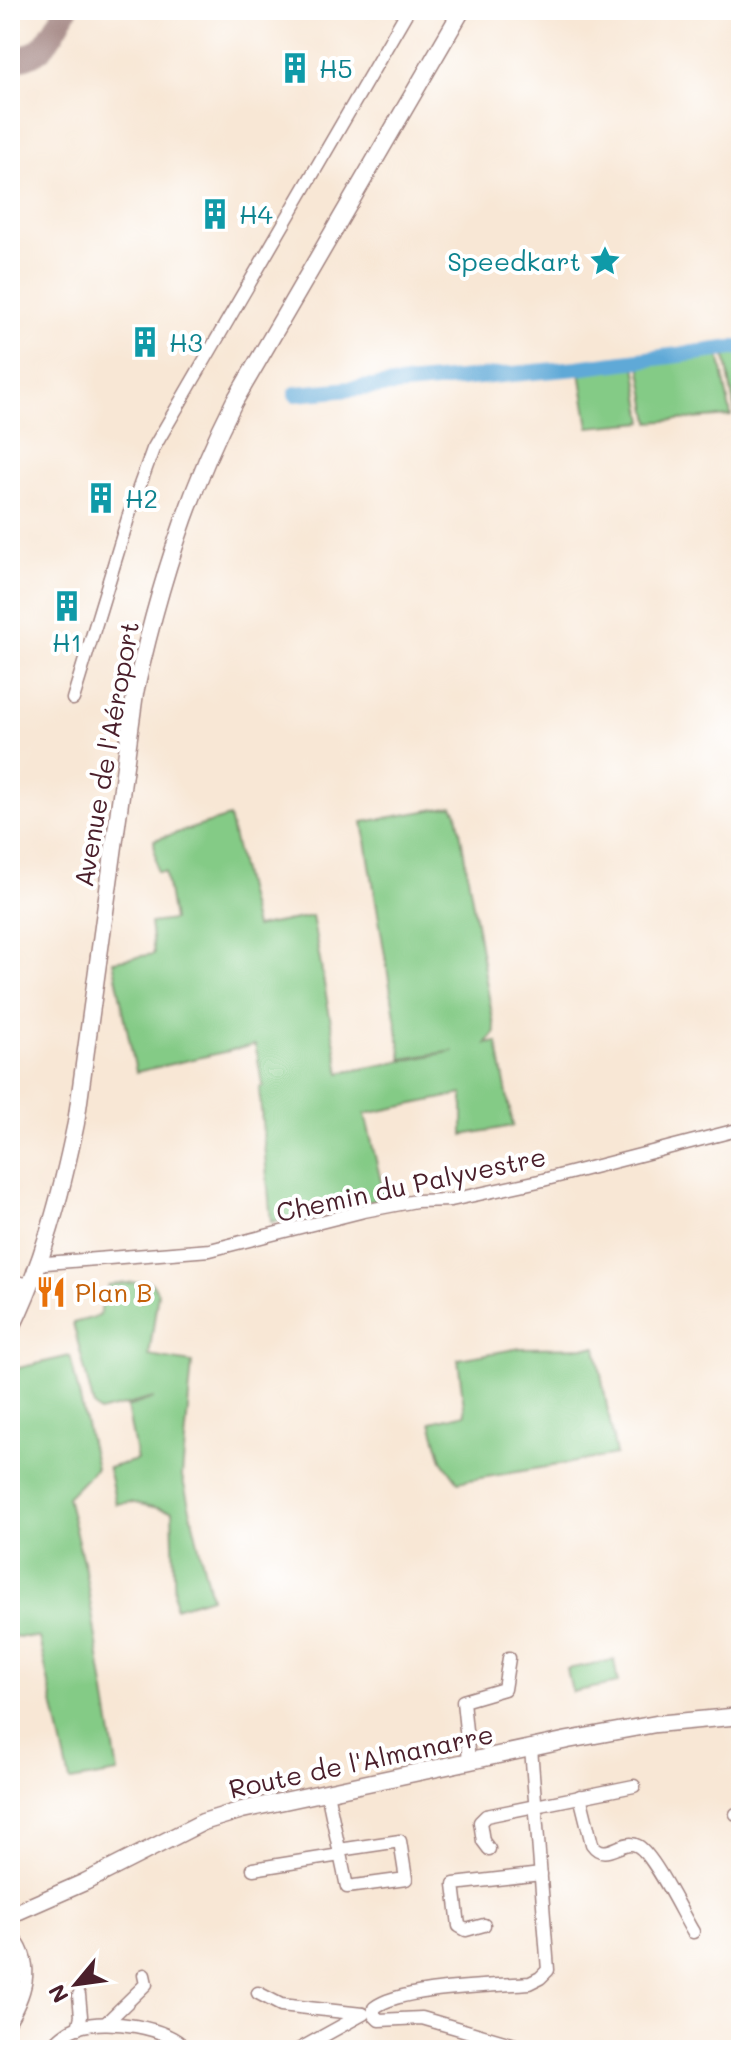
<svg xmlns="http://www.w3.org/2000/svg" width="751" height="2060" font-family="Mali,sans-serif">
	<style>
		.green { fill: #84cb86; stroke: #677558; stroke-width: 2 }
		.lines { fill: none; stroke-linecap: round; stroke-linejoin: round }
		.river { stroke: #5fa9d7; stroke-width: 16 }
		.taxiway { stroke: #a18380; stroke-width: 24 }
		.minor-casing { stroke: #a18380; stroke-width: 15 }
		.major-casing { stroke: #a18380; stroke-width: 19 }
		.minor { stroke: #fff; stroke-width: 12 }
		.major { stroke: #fff; stroke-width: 16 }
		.labels { text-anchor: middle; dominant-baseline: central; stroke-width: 8; stroke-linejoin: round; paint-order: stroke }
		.culture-label { font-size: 26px; fill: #0d838f; stroke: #fff; text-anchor: start }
		.street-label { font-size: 26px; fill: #4a1f2b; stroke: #fff }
		.food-label { font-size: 26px; fill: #c56008; stroke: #fff; text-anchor: start }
	</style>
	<rect width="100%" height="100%" fill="#fff"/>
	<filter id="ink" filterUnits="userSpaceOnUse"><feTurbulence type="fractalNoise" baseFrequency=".0125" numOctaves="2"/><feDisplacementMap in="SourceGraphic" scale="16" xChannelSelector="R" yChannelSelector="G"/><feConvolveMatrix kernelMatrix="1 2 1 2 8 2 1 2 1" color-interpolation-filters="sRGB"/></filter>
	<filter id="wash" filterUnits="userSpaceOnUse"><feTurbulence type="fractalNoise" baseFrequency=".006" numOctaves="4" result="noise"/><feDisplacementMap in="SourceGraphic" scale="32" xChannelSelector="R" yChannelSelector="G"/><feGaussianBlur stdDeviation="1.8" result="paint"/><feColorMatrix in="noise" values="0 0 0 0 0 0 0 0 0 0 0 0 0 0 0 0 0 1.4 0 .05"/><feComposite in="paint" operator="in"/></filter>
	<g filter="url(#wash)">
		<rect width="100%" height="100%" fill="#f8e7d5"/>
		<g class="green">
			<polygon points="741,353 741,417 736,417 725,355"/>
			<polygon points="719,354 731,416 650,422 640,364"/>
			<polygon points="635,365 644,422 589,427 580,372"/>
			<polygon points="453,806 457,813 495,1032 486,1044 497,1042 513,1126 463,1135 463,1094 365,1114 385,1198 271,1222 259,1088 263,1086 255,1045 136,1072 113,961 154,954 150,923 173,920 165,872 157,872 154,840 229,817 255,927 312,916 340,1073 454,1051 402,1059 363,822"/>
			<polygon points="147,1281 153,1284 158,1293 149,1356 192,1363 182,1476 211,1597 175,1608 172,1511 130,1502 116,1504 108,1468 137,1460 127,1407 154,1398 99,1412 94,1407 73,1323 99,1316 108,1285"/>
			<polygon points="596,1347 616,1455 458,1482 442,1460 431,1422 465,1414 458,1359 521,1348"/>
			<polygon points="70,1356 96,1468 67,1497 85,1570 118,1773 70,1781 39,1638 10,1636 10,1370"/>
			<polygon points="614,1660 618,1683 572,1692 567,1669"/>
		</g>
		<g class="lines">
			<polyline class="river" points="296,394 577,368 741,347"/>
			<path class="taxiway" d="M10,60c35,-3 40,-23 56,-50"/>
		</g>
	</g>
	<g filter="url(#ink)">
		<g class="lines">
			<defs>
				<g id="minor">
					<polyline points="73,699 129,515 153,449 408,10"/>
					<polyline points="40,1261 46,1263 210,1250 364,1211 416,1201 451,1200 539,1181 741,1129"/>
					<polyline points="10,1281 31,1285"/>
					<path d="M531,1748l17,222 -8,8 -10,5c-36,3 -130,4 -156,25v7l5,5 43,-2 110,32"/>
					<polyline points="469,1760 463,1701 504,1689 509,1658"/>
					<polyline points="327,1792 347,1887 406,1879 400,1841 339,1850"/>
					<path d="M580,1796l12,48c14,20 30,-7 46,2 16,9 44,68 55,86"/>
					<polyline points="736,1814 741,1813"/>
					<polyline points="489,1849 483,1841 480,1822 486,1816 634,1786"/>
					<polyline points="253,1869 340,1855"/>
					<polyline points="484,1925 466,1930 459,1926 454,1884 541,1874"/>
					<path d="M10,1933c26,28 17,58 0,87"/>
					<polyline points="258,1993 281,2005 362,2014"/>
					<polyline points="107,2022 146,1984 144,1975"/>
					<polyline points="78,2028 81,2016 79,1995"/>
					<path d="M48,2050c9,-9 18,-19 31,-23 28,-9 88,-1 108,23"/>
					<polyline points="298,2050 363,2014"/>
				</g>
				<g id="major">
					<path d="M10,1331c33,-67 51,-136 66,-208l59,-430c22,-100 52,-199 99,-291l228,-392"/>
					<polyline points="10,1915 85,1882 203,1822 242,1810 568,1740 656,1724 741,1716"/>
				</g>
			</defs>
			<use href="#minor" class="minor-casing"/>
			<use href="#major" class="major-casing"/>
			<use href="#minor" class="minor"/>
			<use href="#major" class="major"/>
		</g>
	</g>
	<defs>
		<symbol id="building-bare" viewBox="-9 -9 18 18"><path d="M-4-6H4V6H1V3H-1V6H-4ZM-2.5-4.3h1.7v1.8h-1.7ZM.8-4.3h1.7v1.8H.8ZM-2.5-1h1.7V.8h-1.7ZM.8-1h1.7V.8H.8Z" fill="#0f9aa8" stroke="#fff" stroke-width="2.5" paint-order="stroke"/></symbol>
		<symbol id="sight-bare" viewBox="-9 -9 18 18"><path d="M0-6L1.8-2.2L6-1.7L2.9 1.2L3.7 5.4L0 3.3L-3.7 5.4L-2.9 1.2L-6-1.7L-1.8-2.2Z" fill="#0f9aa8" stroke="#fff" stroke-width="2.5" paint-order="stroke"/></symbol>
		<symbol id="restaurant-bare" viewBox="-9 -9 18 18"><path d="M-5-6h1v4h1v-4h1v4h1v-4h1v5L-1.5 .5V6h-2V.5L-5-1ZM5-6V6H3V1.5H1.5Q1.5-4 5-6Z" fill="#e8710a" stroke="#fff" stroke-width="2.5" paint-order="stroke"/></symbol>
	</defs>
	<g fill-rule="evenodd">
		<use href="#building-bare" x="273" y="46" width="44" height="44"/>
		<use href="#building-bare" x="193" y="192" width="44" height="44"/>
		<use href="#sight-bare" x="583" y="239" width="44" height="44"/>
		<use href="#building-bare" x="123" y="320" width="44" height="44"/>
		<use href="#building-bare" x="79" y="476" width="44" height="44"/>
		<use href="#building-bare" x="45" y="584" width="44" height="44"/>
		<use href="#restaurant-bare" x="29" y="1270" width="44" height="44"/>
	</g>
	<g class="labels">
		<g class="culture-label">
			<text x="319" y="68">H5</text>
			<text x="239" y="214">H4</text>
			<text x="581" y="261" text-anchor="end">Speedkart</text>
			<text x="169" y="342">H3</text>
			<text x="125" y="498">H2</text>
			<text x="67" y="642" text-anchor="middle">H1</text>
		</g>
		<g class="street-label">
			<text transform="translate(106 754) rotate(-80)">Avenue de l'Aéroport</text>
			<text transform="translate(411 1184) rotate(-12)">Chemin du Palyvestre</text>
			<text transform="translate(361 1761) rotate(-12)">Route de l'Almanarre</text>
		</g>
		<g class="food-label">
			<text x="75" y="1292">Plan B</text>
		</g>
	</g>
	<rect width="751" height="2060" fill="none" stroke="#fff" stroke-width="40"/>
	<g transform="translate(76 1984) rotate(241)" stroke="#ffffff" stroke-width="6" paint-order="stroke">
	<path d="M0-6L14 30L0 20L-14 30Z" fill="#4a1f2b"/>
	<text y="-12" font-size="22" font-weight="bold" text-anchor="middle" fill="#4a1f2b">N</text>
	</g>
</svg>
